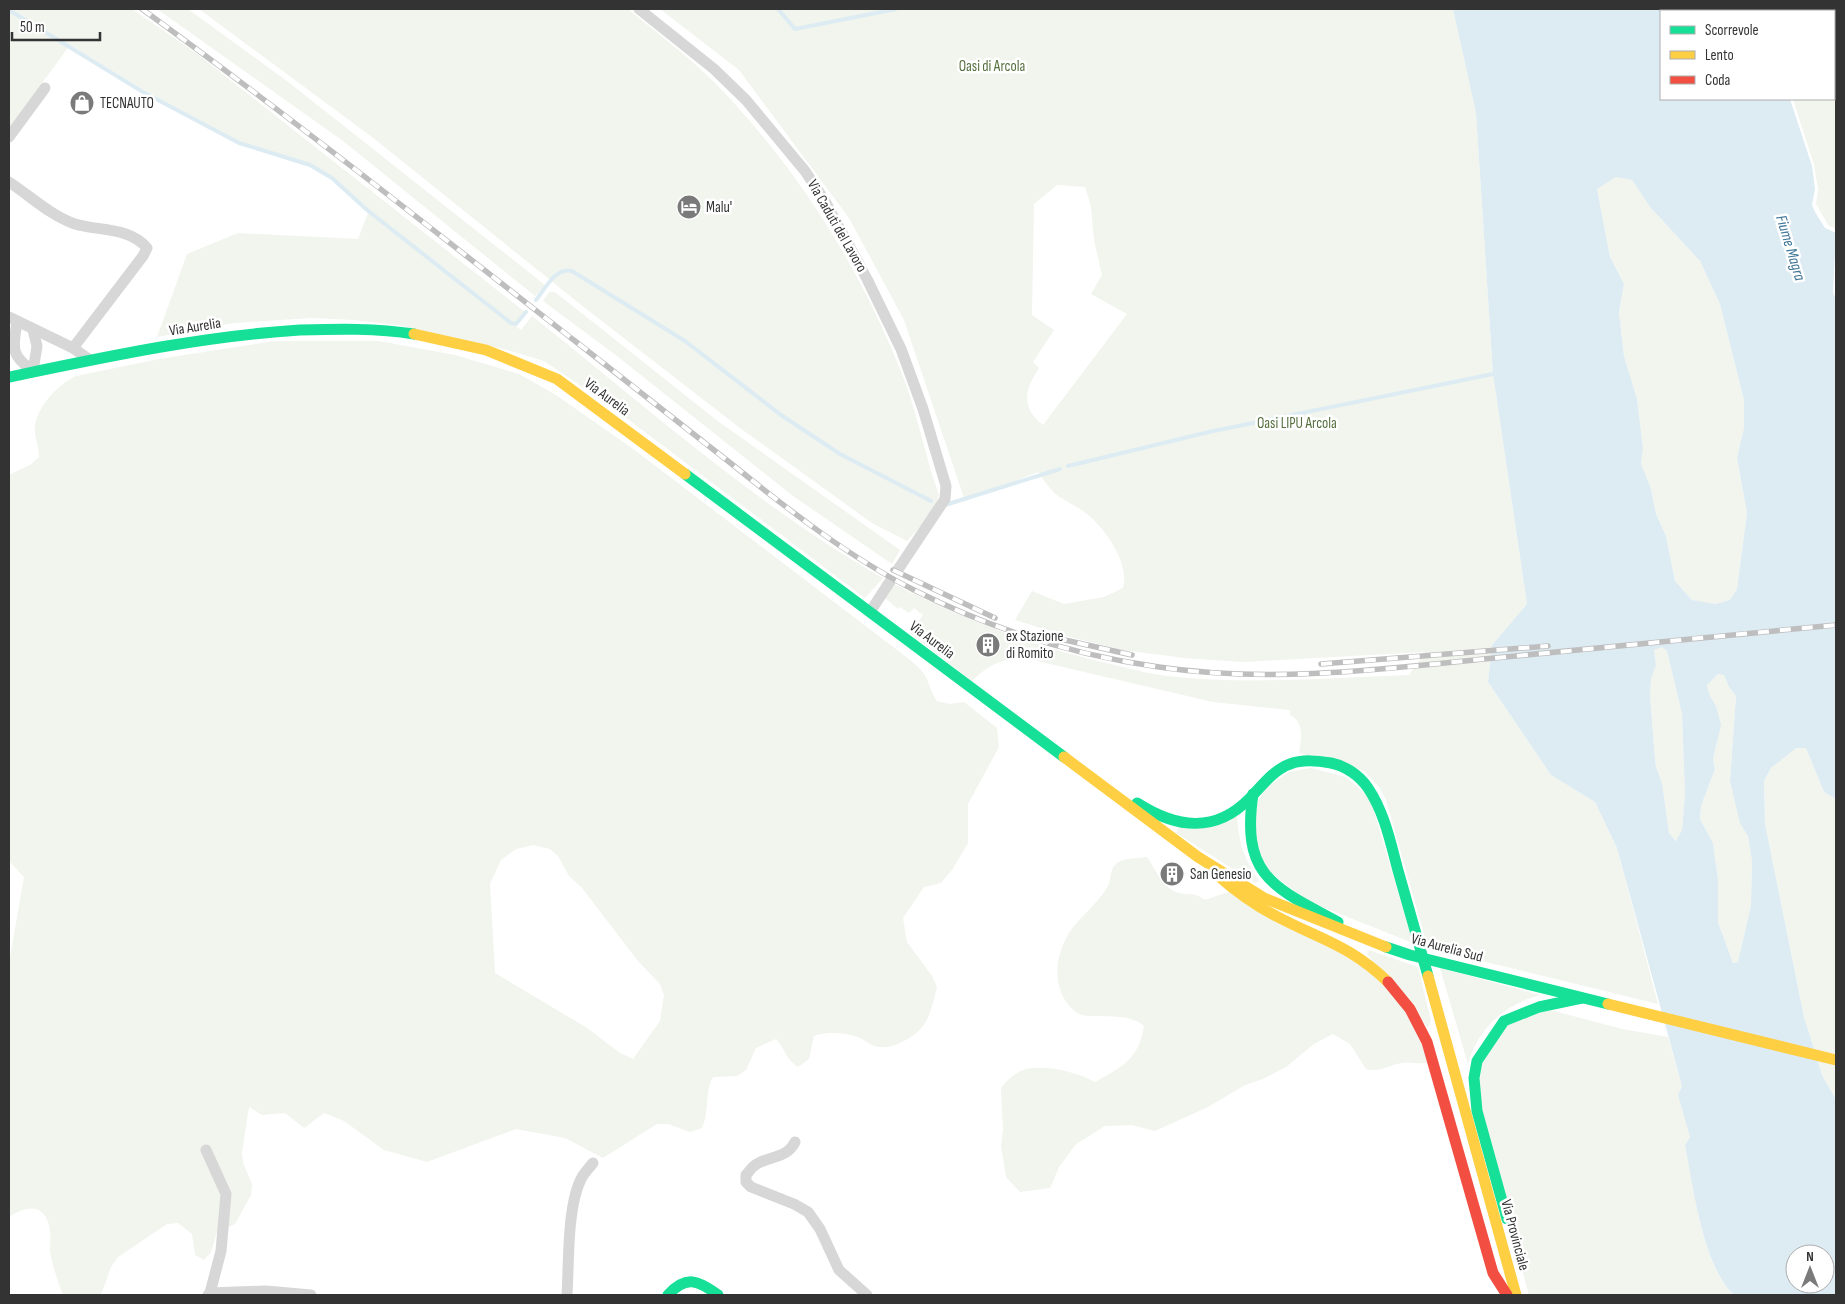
<svg xmlns="http://www.w3.org/2000/svg" width="1845" height="1304" font-family="'Sofia Sans Condensed',sans-serif">
	<style>
		.green { fill: #f1f5ed; fill-rule: evenodd }
		.water { fill: #ddebf3; fill-rule: evenodd }
		.lines { fill: none; stroke-linecap: round; stroke-linejoin: round }
		.stream { stroke: #ddebf3; stroke-width: 4 }
		.street-tunnel { stroke: #d6d6d6; stroke-width: 11; stroke-dasharray: 11 5.5; stroke-linecap: butt }
		.street { stroke: #d7d7d7; stroke-width: 11 }
		.fast { stroke: #16e098; stroke-width: 11 }
		.slow { stroke: #ffcf43; stroke-width: 11 }
		.jam { stroke: #f24e42; stroke-width: 11 }
		.rail-casing { stroke: #bebebe; stroke-width: 5.5 }
		.rail { stroke: #fff; stroke-width: 4; stroke-dasharray: 11; stroke-linecap: butt }
		.labels { text-anchor: middle; dominant-baseline: central; stroke-width: 5; stroke-linejoin: round; paint-order: stroke }
		.park-label { font-size: 15px; fill: #56703f; stroke: #fff }
		.poi-label { font-size: 15px; fill: #333; stroke: #fff; text-anchor: start }
		.street-label { font-size: 15px; fill: #333; stroke: #fff }
		.water-label { font-size: 16px; font-style: italic; fill: #3f7597; stroke: #fff }
	</style>
	<rect width="100%" height="100%" fill="#fff"/>
	<g class="green">
		<path d="M9,9h123l64,44 329,259 -9,11 -5,-1 -20,-15 30,23 11,-14c114,90 224,190 351,262l-18,20 -256,-193 -65,-44 -37,-11 -109,-25 -44,-5 -43,-2 -77,5 -77,14 30,-83 51,-21 120,6 11,-29 -36,-32 -21,-14 -63,-17 -105,-57 -74,-45 -61,83z"/>
		<polygon points="157,9 188,9 287,81 545,285 535,296 343,141"/>
		<path d="M199,9h429c29,24 60,47 86,73 81,83 143,180 186,287 17,40 24,85 39,126l-7,19 -25,27 -35,-18 -132,-95 -155,-120 -213,-171z"/>
		<path d="M660,9h793l23,104 17,261 34,230 -35,41 -4,37 63,93 44,27 22,46 41,156 -230,-56 -42,-148 -7,-13 -15,-16 -65,-18c2,-13 6,-31 -9,-38v-5l-77,-8 -193,-45c-22,4 -31,8 -48,24l-62,-48 13,-18 -9,-7 -5,5 -9,-6 -2,2 -14,-12 8,-14c73,37 142,64 223,82 17,4 34,9 52,11 79,9 162,2 242,-1l16,-23 -182,10 -59,-4 -61,-8 -57,-14 -51,-16 17,-29 32,13 40,-7 19,-9c7,-24 -17,-59 -36,-74 -9,-7 -19,-12 -29,-18 -8,-6 -14,-16 -20,-24l-73,29 -61,-181 -55,-102 -110,-148zM1057,185l28,2 6,19 3,34 8,35 -11,19 36,20 -84,111c-23,-18 -18,-36 -4,-57l-6,-6 21,-32 -22,-15 2,-111z"/>
		<polygon points="1774,9 1836,9 1836,229 1828,225 1816,204 1818,189 1814,165 1793,99 1834,99 1834,11 1774,11"/>
		<polygon points="1616,177 1632,180 1650,207 1700,261 1720,304 1744,400 1744,428 1737,458 1747,513 1737,589 1731,600 1716,604 1692,600 1675,581 1666,536 1656,514 1651,489 1640,464 1643,448 1637,399 1624,356 1619,312 1624,284 1610,257 1597,189"/>
		<polygon points="549,292 555,292 719,422 900,550 892,564 793,496 617,356 543,301"/>
		<path d="M275,341h104l76,14 64,19 37,21 80,56 265,202c9,7 21,15 26,26 3,9 5,15 10,22l13,3 14,-2 33,26 2,19 -31,57v39l-16,27 -11,13 -17,4 -21,31 4,24 25,34 5,11c-7,26 -8,41 -33,54 -10,5 -19,8 -30,5 -5,-2 -9,-6 -14,-8 -13,-5 -33,-7 -46,-2l-5,23 -11,8c-15,-11 -11,-16 -22,-28l-20,9 -10,22 -9,6 -24,1c-9,16 -3,34 -11,51l-12,4 -22,-8h-11l-54,34 -38,-20 -49,-9 -89,33 -43,-12 -40,-29 -20,-8 -20,15 -19,-15 -23,2 -13,-8 -7,45 1,11 9,21 -1,11 -16,29 -18,8 -6,20 -7,8 -9,-5 -3,-21 -14,-11 -11,1 -49,33 -7,10 -10,28h-38c-4,-10 -12,-34 -13,-44 0,-7 1,-13 0,-20 -3,-27 -22,-27 -41,-14v-254l15,-86 -15,-16v-386l21,-10 9,-8c0,-9 -3,-16 -4,-24 -2,-23 22,-48 41,-57l83,-17zM533,845l17,4 8,7 11,20 13,12 56,73 22,23 4,11 -4,26 -27,38 -13,-6 -33,-25 -92,-55 -5,-89 11,-24 15,-11z"/>
		<polygon points="1662,647 1667,651 1682,714 1685,795 1682,830 1677,841 1669,833 1662,783 1656,767 1654,747 1650,695 1651,679 1656,665 1654,650"/>
		<polygon points="1718,674 1724,675 1729,687 1736,696 1730,781 1741,823 1748,836 1752,861 1751,905 1738,962 1733,963 1718,922 1718,879 1713,843 1700,819 1701,806 1715,769 1713,759 1717,742 1716,706 1709,694 1707,685"/>
		<polygon points="1796,747 1806,748 1824,792 1836,799 1836,1100 1822,1075 1804,1017 1765,824 1764,781 1771,768"/>
		<polygon points="1311,768 1346,777 1370,798 1413,943 1305,900 1262,865 1252,835 1258,801 1266,788 1289,772"/>
		<path d="M1237,816c2,28 7,42 22,65l-4,2 -79,-50 2,-5z"/>
		<path d="M1147,857c9,13 16,32 32,36 13,3 13,-2 26,7l29,-10 153,91 47,80c-15,5 -20,0 -32,2 -14,2 -22,10 -36,6l-16,-25 -17,-10 -19,10 -28,23 -23,12 -18,6 -37,22 -53,24 -23,-6 -27,1 -29,18 -17,23 -9,21 -30,4 -14,-15 -5,-31 2,-16 -2,-42c6,-8 15,-16 25,-19 22,-4 50,3 69,13 27,-15 44,-23 49,-56 -19,-17 -55,-4 -68,-14 -25,-19 -22,-55 -7,-79 11,-17 29,-29 39,-47 3,-6 2,-16 7,-21 7,-8 23,-6 32,-8z"/>
		<polygon points="1369,950 1418,967 1431,1021 1428,1028 1367,954"/>
		<path d="M1440,968l100,27c-36,10 -62,33 -72,69z"/>
		<path d="M1539,1007l83,22 46,8 14,49 -4,9 12,42 -5,8c9,41 17,122 49,150h-205l-51,-184 4,-60 22,-29z"/>
	</g>
	<path class="water" d="M1453,9h318v2h-110v88h129l22,67 3,23 -3,16 3,7 10,16 11,5 -3,59 3,8v499l-12,-7 -18,-44h-10l-25,20 -7,13 1,43 39,193 18,58 14,25v195h-102c-31,-28 -41,-109 -49,-150l5,-8 -12,-42 4,-9 -65,-238 -22,-46 -44,-27 -63,-93 4,-37 35,-41 -34,-230 -17,-261zM1616,177l16,3 18,27 50,54 20,43 24,96v28l-7,30 10,55 -10,76 -7,11 -14,4 -24,-4 -17,-19 -9,-45 -10,-22 -5,-25 -10,-25 2,-16 -6,-49 -13,-43 -5,-44 5,-28 -14,-27 -13,-68zM1662,647l5,4 15,63 3,81 -3,35 -6,11 -7,-8 -7,-50 -6,-16 -2,-20 -4,-52 1,-16 5,-14 -2,-15zM1718,674l6,1 5,12 7,9 -6,85 10,42 8,13 4,25 -1,44 -13,57 -5,1 -15,-41v-43l-5,-36 -13,-24 1,-13 14,-37 -2,-10 8,-34 -5,-19 -7,-12 -2,-9zM1795,1254h30v30h-30z"/>
	<g class="lines">
		<g class="stream">
			<polyline points="778,9 795,29 896,9"/>
			<polyline points="9,10 143,92 239,143 310,165 332,178 367,210 511,323 516,324 526,312"/>
			<path d="M536,300c9,-11 19,-33 36,-29l113,70 96,74 59,39 91,47"/>
			<polyline points="1068,466 1209,432 1493,374"/>
			<polyline points="945,505 1060,469"/>
		</g>
		<polyline class="street-tunnel" points="887,586 901,565"/>
		<g class="street">
			<polyline points="639,9 714,69 746,100 805,171 825,201 867,279 901,349 923,409 946,486 945,499 901,565"/>
			<polyline points="9,137 45,88"/>
			<path d="M9,182c20,13 42,34 66,42 23,7 55,3 72,24l-4,8 -70,92"/>
			<polyline points="9,317 73,348 90,360"/>
			<path d="M17,322c-4,26 -7,33 16,49"/>
			<polyline points="33,330 37,346 33,371"/>
			<polyline points="870,612 887,586"/>
			<path d="M795,1142c-9,18 -27,13 -41,24 -3,2 -5,6 -8,9v7l5,5 43,17 14,8 12,17 19,41 28,25"/>
			<polyline points="206,1150 226,1194 221,1251 210,1293"/>
			<polyline points="208,1295 210,1293 266,1291 311,1295"/>
			<path d="M567,1295c2,-32 0,-88 14,-116 3,-6 8,-11 12,-16"/>
		</g>
		<g class="fast">
			<path d="M9,377c96,-20 193,-41 291,-47 38,-1 76,-2 114,4"/>
			<polyline points="685,474 1064,757"/>
			<path d="M1253,794c-12,82 20,93 85,128"/>
			<path d="M1137,803c39,25 78,31 113,-5 12,-12 23,-28 40,-34 13,-5 28,-3 41,-1 15,3 29,13 37,25 17,25 23,57 31,86 10,34 19,68 29,102"/>
			<polyline points="1386,947 1410,955 1608,1004"/>
			<polyline points="1507,1219 1477,1111 1474,1078 1477,1061 1504,1021 1539,1007 1582,998"/>
			<path d="M668,1295c18,-20 30,-15 50,0"/>
		</g>
		<g class="slow">
			<polyline points="414,334 486,350 557,379 685,474"/>
			<polyline points="1064,757 1198,857 1264,898 1386,947"/>
			<path d="M1216,874c18,16 38,31 60,42 43,23 74,29 112,66"/>
			<polyline points="1428,976 1516,1295"/>
			<polyline points="1608,1004 1836,1060"/>
		</g>
		<polyline class="jam" points="1388,982 1410,1009 1427,1042 1493,1273 1507,1295"/>
		<defs>
			<g id="rail">
				<path d="M142,9c147,107 290,220 433,332 53,41 105,83 158,124 57,46 116,92 181,125 77,39 159,65 245,77 107,16 218,3 325,-8 117,-11 235,-23 352,-34"/>
				<polyline points="893,570 995,618"/>
				<polyline points="1056,638 1132,655"/>
				<polyline points="1321,664 1548,646"/>
			</g>
		</defs>
		<use href="#rail" class="rail-casing"/>
		<use href="#rail" class="rail"/>
	</g>
	<defs>
		<symbol id="shop-disc" viewBox="-11 -11 22 22"><circle r="9.5" fill="#7a7a7a" stroke="#fff"/><path d="M-5-2.5h2.3a2.7 3.5 0 0 1 5.4 0H5L5.5 6h-11ZM-1.5-2.5h3a1.5 2.3 0 0 0-3 0Z" fill="#fff"/></symbol>
		<symbol id="hotel-disc" viewBox="-11 -11 22 22"><circle r="9.5" fill="#7a7a7a" stroke="#fff"/><path d="M-6-4.5h1.5V1H6V5H4.5V3h-9V5H-6ZM-4 0a1.8 1.8 0 1 1 3.6 0ZM.5 0V-2.5h3Q6-2.5 6 0Z" fill="#fff"/></symbol>
		<symbol id="building-disc" viewBox="-11 -11 22 22"><circle r="9.5" fill="#7a7a7a" stroke="#fff"/><path d="M-4-6H4V6H1V3H-1V6H-4ZM-2.5-4.3h1.7v1.8h-1.7ZM.8-4.3h1.7v1.8H.8ZM-2.5-1h1.7V.8h-1.7ZM.8-1h1.7V.8H.8Z" fill="#fff"/></symbol>
	</defs>
	<g fill-rule="evenodd">
		<use href="#shop-disc" x="68" y="89" width="28" height="28"/>
		<use href="#hotel-disc" x="675" y="193" width="28" height="28"/>
		<use href="#building-disc" x="974" y="631" width="28" height="28"/>
		<use href="#building-disc" x="1158" y="860" width="28" height="28"/>
	</g>
	<g class="labels">
		<g class="park-label">
			<text x="992" y="66">Oasi di Arcola</text>
			<text x="1297" y="423">Oasi LIPU Arcola</text>
		</g>
		<g class="poi-label">
			<text x="100" y="103">TECNAUTO</text>
			<text x="706" y="207">Malu'</text>
			<text x="1006" y="636">ex Stazione<tspan x="1006" dy="17">di Romito</tspan></text>
			<text x="1190" y="874">San Genesio</text>
		</g>
		<g class="street-label">
			<text transform="translate(837 226) rotate(60)">Via Caduti del Lavoro</text>
			<text transform="translate(195 327) rotate(-9)">Via Aurelia</text>
			<text transform="translate(607 397) rotate(37)">Via Aurelia</text>
			<text transform="translate(932 640) rotate(37)">Via Aurelia</text>
			<text transform="translate(1447 948) rotate(15)">Via Aurelia Sud</text>
			<text transform="translate(1515 1235) rotate(75)">Via Provinciale</text>
		</g>
		<g class="water-label">
			<text transform="translate(1790 248) rotate(73)">Fiume Magra</text>
		</g>
	</g>
	<rect width="1845" height="1304" fill="none" stroke="#333333" stroke-width="20"/>
	<rect x="1660" y="10" width="175" height="90" fill="#ffffff" stroke="#adadad"/>
	<rect x="1670" y="26" width="25" height="8" fill="#16e098" stroke="#adadad"/>
	<text x="1705" y="35" font-size="15" fill="#333333">Scorrevole</text>
	<rect x="1670" y="51" width="25" height="8" fill="#ffcf43" stroke="#adadad"/>
	<text x="1705" y="60" font-size="15" fill="#333333">Lento</text>
	<rect x="1670" y="76" width="25" height="8" fill="#f24e42" stroke="#adadad"/>
	<text x="1705" y="85" font-size="15" fill="#333333">Coda</text>
	<g transform="translate(1810 1269)"><circle r="24" fill="#ffffff" stroke="#adadad"/>
	<path d="M0-4L9 19L0 12L-9 19Z" fill="#7a7a7a"/>
	<text y="-8" font-size="14" font-weight="bold" text-anchor="middle" fill="#333333">N</text>
	</g>
	<path d="M12 32v8h88v-8" fill="none" stroke="#333333" stroke-width="2.5"/>
	<text x="20" y="32" font-size="15" fill="#333333" stroke="#ffffff" stroke-width="4" paint-order="stroke">50 m</text>
</svg>
